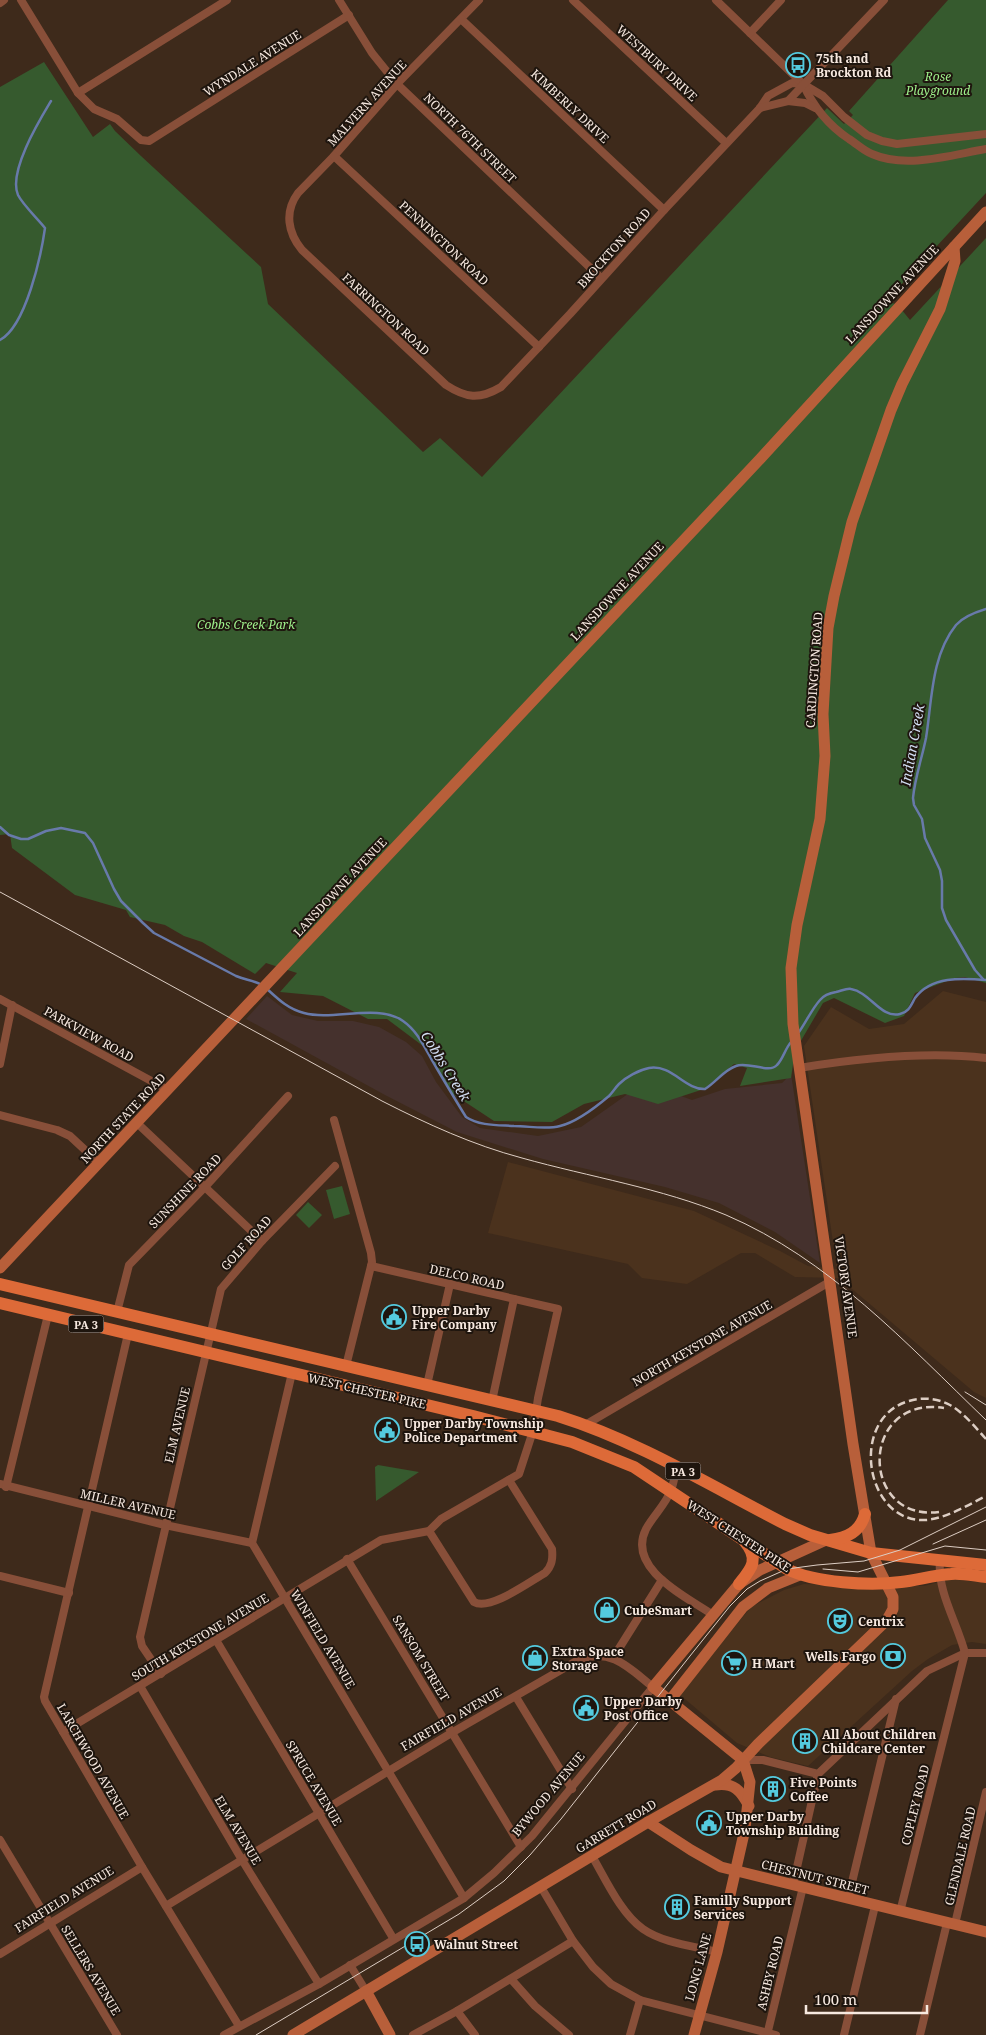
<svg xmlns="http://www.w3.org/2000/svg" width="986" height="2035" font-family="'Noto Serif',serif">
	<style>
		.built { fill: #4b321d }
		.industrial { fill: #45312d }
		.green { fill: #365a2e }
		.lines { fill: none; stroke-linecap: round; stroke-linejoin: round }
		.stream { stroke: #687aaa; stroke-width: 2.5 }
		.street { stroke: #884f39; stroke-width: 8 }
		.secondary { stroke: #b85f3a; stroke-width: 11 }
		.primary { stroke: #dd6a38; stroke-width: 12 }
		.tram { stroke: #ddcec4; stroke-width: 1 }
		.rail { stroke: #ddcec4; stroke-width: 2.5; stroke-dasharray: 8 4; stroke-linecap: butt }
		.labels { text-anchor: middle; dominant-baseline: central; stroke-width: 4; stroke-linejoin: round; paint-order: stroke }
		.shield { fill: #1e150e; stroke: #b6a9a1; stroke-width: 1 }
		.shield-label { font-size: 11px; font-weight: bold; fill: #f7e9e0 }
		.poi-label { font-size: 12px; font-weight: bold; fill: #f7e9e0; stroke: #1e150e; text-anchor: start }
		.street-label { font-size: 12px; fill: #f7e9e0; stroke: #1e150e }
		.park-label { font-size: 12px; font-style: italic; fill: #9ef08b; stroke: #1e150e }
		.water-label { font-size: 14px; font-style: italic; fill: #d2ddf2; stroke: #1e150e }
	</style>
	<rect width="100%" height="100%" fill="#3e2a1b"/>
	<g class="built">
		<polygon points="943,991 986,1002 986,1398 974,1392 839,1278 795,1277 755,1253 741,1253 687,1284 642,1278 628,1264 488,1233 508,1162 694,1211 780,1251 808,1266 837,1269 804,1046 831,1007 869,1029 904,1024"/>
		<polygon points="950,1579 986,1583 986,1644 972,1642 952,1645 928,1659 912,1671 808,1766 770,1757 737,1743 679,1694 751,1607 784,1590 804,1584 924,1586"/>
	</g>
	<polygon class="industrial" points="267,996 292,1015 318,1021 353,1021 379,1027 406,1042 422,1056 436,1082 462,1117 480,1128 538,1136 581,1127 632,1091 651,1085 692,1100 725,1089 782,1083 791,1074 820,1263 775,1232 719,1203 665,1187 543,1159 457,1132 385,1095 246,1019"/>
	<g class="green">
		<polygon points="948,0 986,0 986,193 885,302 897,304 910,320 986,238 986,983 965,977 955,978 915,993 904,1016 885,1023 834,998 823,1003 795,1051 791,1078 740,1086 747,1068 734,1064 704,1089 658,1104 625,1094 584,1104 552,1122 494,1121 450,1092 427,1049 387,1019 368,1019 323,996 280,992 297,973 266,963 255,974 202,942 184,936 165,925 130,917 126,910 75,895 12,848 10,834 0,835 0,87 44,62 93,137 110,124 115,131 141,156 261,267 268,304 423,452 440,438 482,477 827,108 844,124 853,115 849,111"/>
		<polygon points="342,1186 350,1214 334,1219 326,1190"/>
		<polygon points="308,1202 322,1215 309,1228 296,1215"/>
		<polygon points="378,1465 419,1472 376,1501 375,1467"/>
	</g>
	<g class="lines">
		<g class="stream">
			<path d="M0,340c26,-14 41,-84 45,-112 -7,-9 -22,-23 -27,-33 -10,-23 21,-74 33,-94"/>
			<path d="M0,827l9,8 12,4h7l18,-8 15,-3 24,5 8,10 21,46 7,12 22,22 11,10 82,43c9,4 17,4 26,9"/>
			<path d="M983,979l-8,-9 -29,-50 -4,-12v-27l-2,-11 -15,-32 -3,-19 -8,-14 -1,-7c2,-21 9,-40 13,-60 6,-37 5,-82 30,-113 7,-8 20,-13 30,-16"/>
			<path d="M266,988c12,11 22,21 38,25 29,8 74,-10 99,8 16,11 23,30 33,46 10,17 20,34 30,50 13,9 33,8 48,9 15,0 32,4 46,0 17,-4 36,-19 49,-30 4,-4 6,-8 10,-12 7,-7 20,-14 30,-16 23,-4 36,22 56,21 11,-7 19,-19 31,-23 12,-5 33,8 41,-1 6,-6 8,-16 14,-23"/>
			<path d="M799,1032c7,-10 13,-23 21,-32 4,-5 10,-7 16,-8 5,-1 11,-4 15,-3 19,3 30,30 49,25 9,-2 11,-9 15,-16 16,-22 47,-20 71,-18"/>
		</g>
		<g class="street">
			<polyline points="21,0 78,93 94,109 117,119 141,140 149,141 349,15"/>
			<polyline points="339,0 372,53 397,84 601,278"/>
			<path d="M479,0l-82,84 -63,72 -36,37c-14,19 -10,40 4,57l144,135c20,13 33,15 55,2l69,-73 94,-104 96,-102 8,-12 24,-13 11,1"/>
			<polyline points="573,0 726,143"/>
			<polyline points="716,0 803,84 823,96 844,117 867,135 882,141 897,144 986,134"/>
			<polyline points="0,3 4,0"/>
			<polyline points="461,19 664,210"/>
			<polyline points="750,33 781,0"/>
			<path d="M803,84c11,24 25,41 46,55 8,5 15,12 23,15 34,15 79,1 114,-5"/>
			<polyline points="78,93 227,0"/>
			<polyline points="788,101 805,103 815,108"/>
			<polyline points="760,108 788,101 884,0"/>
			<polyline points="334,156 539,347"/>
			<polyline points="0,999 168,1090"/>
			<polyline points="0,1064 12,1005"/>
			<path d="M799,1068c61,-10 126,-17 187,-10"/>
			<polyline points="0,1115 57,1130 70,1136 99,1163"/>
			<polyline points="334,1120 371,1253 372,1262 346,1366"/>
			<polyline points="137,1123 262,1241"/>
			<polyline points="117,1312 129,1265 205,1187 288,1096"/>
			<polyline points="128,1334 44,1697 45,1701 142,1867 239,2026"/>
			<polyline points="292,1373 252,1543 464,1898"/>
			<polyline points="427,1385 450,1284"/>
			<polyline points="492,1401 514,1299"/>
			<polyline points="585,1425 831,1281"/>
			<path d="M676,1467c-1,8 -2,16 -5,23 -5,14 -18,26 -25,39 -20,40 41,68 67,86"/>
			<polyline points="0,1484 165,1525 252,1543"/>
			<polyline points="6,1487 48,1315"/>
			<path d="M429,1531l45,71c16,9 55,-20 71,-29 7,-7 8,-14 7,-24l-43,-69"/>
			<polyline points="347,1559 521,1847"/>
			<polyline points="0,1576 69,1593"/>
			<polyline points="216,1640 393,1938"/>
			<polyline points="613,1658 662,1580"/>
			<polyline points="161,1674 142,1646 140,1637 221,1289 262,1241 335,1166"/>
			<polyline points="140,1686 242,1860 319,1984"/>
			<polyline points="516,1697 572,1789"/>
			<polyline points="63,1732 381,1540 429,1531 441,1519 519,1474 533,1431 538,1398 558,1309 371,1266"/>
			<polyline points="743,1760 763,1760 818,1774 927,1671 965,1653 986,1653"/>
			<polyline points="0,1840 117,2035"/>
			<path d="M592,1856c13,22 29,58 51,73 20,14 50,17 74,23"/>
			<polyline points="793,1885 818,1774"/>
			<polyline points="541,1887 573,1941 593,1967 611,1984 640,2000 776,2035"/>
			<polyline points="848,1899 896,1699"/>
			<path d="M166,1906l287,-174 127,-73c32,-11 49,9 73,28l-121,149 -38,37 -30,25 -145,86 -95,51"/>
			<path d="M900,1912l65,-259c-8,-31 -28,-61 -25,-93"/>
			<polyline points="955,1924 986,1792"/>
			<polyline points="0,1954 142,1867"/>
			<polyline points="350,1965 366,1991"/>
			<polyline points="511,1979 535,2006 569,2035"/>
			<polyline points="457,2011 475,2035"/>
			<polyline points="413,2035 457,2011 573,1941"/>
			<polyline points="630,2035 640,2000"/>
			<polyline points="767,2035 803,1887"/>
			<polyline points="844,2035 875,1906"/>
			<polyline points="920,2035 947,1923"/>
		</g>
		<g class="secondary">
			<polyline points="0,1268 761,458 986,212"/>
			<polyline points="670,1700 743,1607 768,1588 800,1575"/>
			<path d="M715,1785c19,-3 26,6 34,21"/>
			<polyline points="648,1822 691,1850 721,1867 986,1932"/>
			<polyline points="366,1991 390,2035"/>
			<polyline points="293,2035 648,1822 722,1780 736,1768 758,1744 887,1620 893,1609 893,1597 871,1553 853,1444 793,1024 791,968 797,925 820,819 825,756 823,714 828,628 834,596 852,522 891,410 902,384 940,309 955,261 954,247"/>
			<polyline points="694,2035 717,1952 745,1829 750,1782 743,1760 653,1687 739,1584 760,1570 826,1540"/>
		</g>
		<g class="primary">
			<path d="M0,1284l558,132c80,25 153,70 227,108l25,11 61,18 115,12"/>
			<path d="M0,1303l473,113 99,26 62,25 153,102c28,14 83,17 114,13 17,-2 33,-7 50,-8 12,-1 24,2 35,3"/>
			<path d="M830,1540c17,-2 30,-8 35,-26"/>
			<path d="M739,1584c12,-15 21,-24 6,-42"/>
		</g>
		<g class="tram">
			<path d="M0,892l382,209c45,23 91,44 140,57 68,19 139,30 204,57 103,44 180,128 260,205"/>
			<polyline points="965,1392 986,1405"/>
			<polyline points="933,1544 986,1520"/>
			<polyline points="823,1569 858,1572 945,1546 986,1550"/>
			<polyline points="256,2035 459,1914 504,1881 530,1855 561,1819 690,1656 730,1606 747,1589 760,1581 787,1569 817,1565 864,1561 900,1550 986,1507"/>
		</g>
		<g class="rail">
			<path d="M986,1439c-11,-12 -22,-26 -36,-34 -13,-7 -28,-8 -41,-4 -61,17 -44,123 17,119 21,-2 42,-15 60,-24"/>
			<path d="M939,1512c-80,10 -80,-117 5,-104"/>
		</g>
	</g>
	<defs>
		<symbol id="bus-ring" viewBox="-11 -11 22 22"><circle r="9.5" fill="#1e150e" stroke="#54cade" stroke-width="1.5"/><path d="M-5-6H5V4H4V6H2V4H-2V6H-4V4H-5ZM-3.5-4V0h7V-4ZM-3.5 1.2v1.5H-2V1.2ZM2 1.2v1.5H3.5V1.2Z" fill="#54cade"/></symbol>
		<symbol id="civic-ring" viewBox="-11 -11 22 22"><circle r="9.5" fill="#1e150e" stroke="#54cade" stroke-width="1.5"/><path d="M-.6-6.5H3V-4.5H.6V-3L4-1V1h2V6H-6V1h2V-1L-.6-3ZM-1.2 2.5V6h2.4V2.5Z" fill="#54cade"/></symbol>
		<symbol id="shop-ring" viewBox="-11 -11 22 22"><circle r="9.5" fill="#1e150e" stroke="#54cade" stroke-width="1.5"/><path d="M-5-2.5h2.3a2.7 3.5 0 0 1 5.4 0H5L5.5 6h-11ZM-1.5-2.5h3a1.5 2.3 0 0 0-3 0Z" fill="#54cade"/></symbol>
		<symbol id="theatre-ring" viewBox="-11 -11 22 22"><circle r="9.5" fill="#1e150e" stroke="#54cade" stroke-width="1.5"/><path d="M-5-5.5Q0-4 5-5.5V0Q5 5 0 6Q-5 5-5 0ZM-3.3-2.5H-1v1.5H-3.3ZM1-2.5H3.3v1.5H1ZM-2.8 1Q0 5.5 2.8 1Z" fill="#54cade"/></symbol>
		<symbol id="bank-ring" viewBox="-11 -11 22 22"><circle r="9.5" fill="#1e150e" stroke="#54cade" stroke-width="1.5"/><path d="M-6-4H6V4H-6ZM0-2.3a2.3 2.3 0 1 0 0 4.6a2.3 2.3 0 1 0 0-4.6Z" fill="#54cade"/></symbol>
		<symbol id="supermarket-ring" viewBox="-11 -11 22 22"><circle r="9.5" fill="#1e150e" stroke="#54cade" stroke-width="1.5"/><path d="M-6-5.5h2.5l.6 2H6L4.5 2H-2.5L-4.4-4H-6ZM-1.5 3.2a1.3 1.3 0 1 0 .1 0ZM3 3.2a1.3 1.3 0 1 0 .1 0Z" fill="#54cade"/></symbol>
		<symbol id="building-ring" viewBox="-11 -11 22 22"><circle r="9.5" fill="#1e150e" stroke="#54cade" stroke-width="1.5"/><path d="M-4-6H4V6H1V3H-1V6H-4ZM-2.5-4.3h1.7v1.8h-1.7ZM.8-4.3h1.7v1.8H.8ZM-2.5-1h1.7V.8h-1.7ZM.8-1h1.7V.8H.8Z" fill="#54cade"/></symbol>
	</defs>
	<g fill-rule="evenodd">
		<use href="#bus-ring" x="784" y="51" width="28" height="28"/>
		<use href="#civic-ring" x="380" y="1303" width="28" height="28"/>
		<use href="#civic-ring" x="373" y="1416" width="28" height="28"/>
		<use href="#shop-ring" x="593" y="1596" width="28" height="28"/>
		<use href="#theatre-ring" x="826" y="1607" width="28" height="28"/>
		<use href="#bank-ring" x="879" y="1642" width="28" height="28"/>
		<use href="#shop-ring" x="521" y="1644" width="28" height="28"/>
		<use href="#supermarket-ring" x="720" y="1649" width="28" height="28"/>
		<use href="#civic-ring" x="572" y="1694" width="28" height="28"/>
		<use href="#building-ring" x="791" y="1727" width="28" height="28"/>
		<use href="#building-ring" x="759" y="1775" width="28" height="28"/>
		<use href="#civic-ring" x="695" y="1809" width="28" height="28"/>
		<use href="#building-ring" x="663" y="1893" width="28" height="28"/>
		<use href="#bus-ring" x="403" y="1930" width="28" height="28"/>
	</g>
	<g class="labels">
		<g class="shield">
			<rect x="68.5" y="1315.5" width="35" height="17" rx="4"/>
			<rect x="665.5" y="1462.5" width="35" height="17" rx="4"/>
		</g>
		<g class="shield-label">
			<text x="86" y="1324">PA 3</text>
			<text x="683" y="1471">PA 3</text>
		</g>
		<g class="poi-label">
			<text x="816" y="58">75th and<tspan x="816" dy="14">Brockton Rd</tspan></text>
			<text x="412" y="1310">Upper Darby<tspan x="412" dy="14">Fire Company</tspan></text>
			<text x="404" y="1423">Upper Darby Township<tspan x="404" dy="14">Police Department</tspan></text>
			<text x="624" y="1610">CubeSmart</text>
			<text x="858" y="1621">Centrix</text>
			<text x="552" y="1651">Extra Space<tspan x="552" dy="14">Storage</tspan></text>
			<text x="876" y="1656" text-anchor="end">Wells Fargo</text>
			<text x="752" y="1663">H Mart</text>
			<text x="604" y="1701">Upper Darby<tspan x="604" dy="14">Post Office</tspan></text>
			<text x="822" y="1734">All About Children<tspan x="822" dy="14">Childcare Center</tspan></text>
			<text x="790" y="1782">Five Points<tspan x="790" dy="14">Coffee</tspan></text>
			<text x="726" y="1816">Upper Darby<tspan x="726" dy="14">Township Building</tspan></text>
			<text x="694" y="1900">Familly Support<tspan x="694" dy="14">Services</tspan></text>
			<text x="434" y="1944">Walnut Street</text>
		</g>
		<g class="street-label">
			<text transform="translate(252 63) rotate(-32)">WYNDALE AVENUE</text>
			<text transform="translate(657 63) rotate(43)">WESTBURY DRIVE</text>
			<text transform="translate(367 103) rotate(-48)">MALVERN AVENUE</text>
			<text transform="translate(570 106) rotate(43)">KIMBERLY DRIVE</text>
			<text transform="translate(470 138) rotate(44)">NORTH 76TH STREET</text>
			<text transform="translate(444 243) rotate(43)">PENNINGTON ROAD</text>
			<text transform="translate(614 248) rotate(-48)">BROCKTON ROAD</text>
			<text transform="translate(892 294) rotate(-47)">LANSDOWNE AVENUE</text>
			<text transform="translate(386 314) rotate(43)">FARRINGTON ROAD</text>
			<text transform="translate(617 591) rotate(-47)">LANSDOWNE AVENUE</text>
			<text transform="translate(814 670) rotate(-86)">CARDINGTON ROAD</text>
			<text transform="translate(340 887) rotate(-47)">LANSDOWNE AVENUE</text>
			<text transform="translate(89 1034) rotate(29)">PARKVIEW ROAD</text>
			<text transform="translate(123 1118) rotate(-47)">NORTH STATE ROAD</text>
			<text transform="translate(185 1191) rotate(-46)">SUNSHINE ROAD</text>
			<text transform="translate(246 1243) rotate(-48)">GOLF ROAD</text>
			<text transform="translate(467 1277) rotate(13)">DELCO ROAD</text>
			<text transform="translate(846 1287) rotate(82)">VICTORY AVENUE</text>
			<text transform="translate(702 1343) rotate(-30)">NORTH KEYSTONE AVENUE</text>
			<text transform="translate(367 1391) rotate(13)">WEST CHESTER PIKE</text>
			<text transform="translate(177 1425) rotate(-77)">ELM AVENUE</text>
			<text transform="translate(128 1504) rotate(13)">MILLER AVENUE</text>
			<text transform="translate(739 1536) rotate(33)">WEST CHESTER PIKE</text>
			<text transform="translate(200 1637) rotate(-31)">SOUTH KEYSTONE AVENUE</text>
			<text transform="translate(323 1639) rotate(59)">WINFIELD AVENUE</text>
			<text transform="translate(421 1658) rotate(59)">SANSOM STREET</text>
			<text transform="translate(451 1719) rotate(-30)">FAIRFIELD AVENUE</text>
			<text transform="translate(93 1761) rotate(60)">LARCHWOOD AVENUE</text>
			<text transform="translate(314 1783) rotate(59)">SPRUCE AVENUE</text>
			<text transform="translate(548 1794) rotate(-50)">BYWOOD AVENUE</text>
			<text transform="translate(915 1805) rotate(-76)">COPLEY ROAD</text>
			<text transform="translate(616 1826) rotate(-31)">GARRETT ROAD</text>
			<text transform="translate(238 1830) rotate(59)">ELM AVENUE</text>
			<text transform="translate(960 1856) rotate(-77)">GLENDALE ROAD</text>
			<text transform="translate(815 1877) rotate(14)">CHESTNUT STREET</text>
			<text transform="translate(64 1899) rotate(-32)">FAIRFIELD AVENUE</text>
			<text transform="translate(698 1967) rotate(-75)">LONG LANE</text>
			<text transform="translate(91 1970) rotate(59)">SELLERS AVENUE</text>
			<text transform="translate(770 1973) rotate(-76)">ASHBY ROAD</text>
		</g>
		<g class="park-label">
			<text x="938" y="76">Rose<tspan x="938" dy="14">Playground</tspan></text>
			<text x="246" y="624">Cobbs Creek Park</text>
		</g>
		<g class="water-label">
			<text transform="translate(912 745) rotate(-80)">Indian Creek</text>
			<text transform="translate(446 1066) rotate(58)">Cobbs Creek</text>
		</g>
	</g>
	<path d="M806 2005v8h121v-8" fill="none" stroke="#f7e9e0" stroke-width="2.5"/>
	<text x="814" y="2005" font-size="15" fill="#f7e9e0" stroke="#1e150e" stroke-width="4" paint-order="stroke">100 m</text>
</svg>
